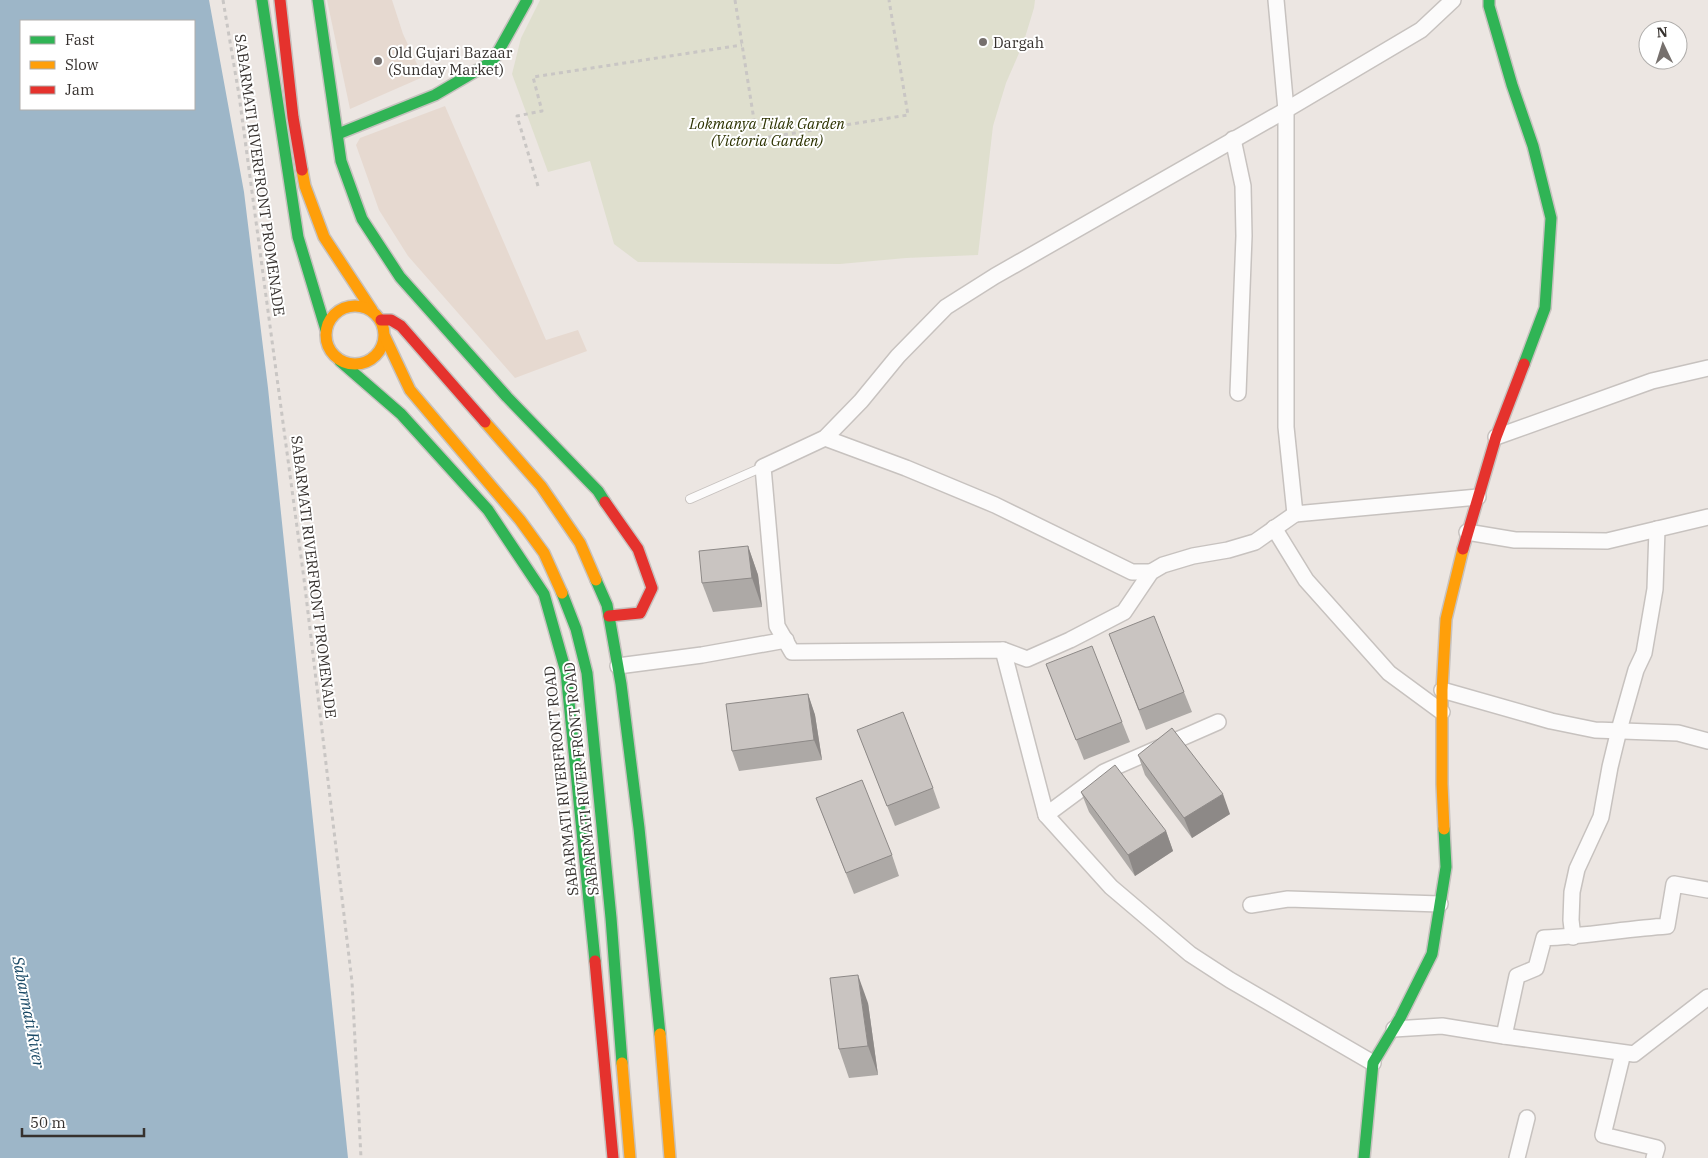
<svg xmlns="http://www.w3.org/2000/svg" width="1708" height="1158" font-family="'IBM Plex Serif',serif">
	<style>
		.built { fill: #e6d9d0 }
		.green { fill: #dfdfce }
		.water { fill: #9db6c8; fill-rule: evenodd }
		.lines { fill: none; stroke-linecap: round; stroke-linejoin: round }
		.lane-casing { stroke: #c7c2bf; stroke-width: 10 }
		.street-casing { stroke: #c7c2bf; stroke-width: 18 }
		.fast-casing { stroke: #c7c2bf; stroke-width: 14 }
		.slow-casing { stroke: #c7c2bf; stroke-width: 14 }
		.jam-casing { stroke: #c7c2bf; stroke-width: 14 }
		.path { stroke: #c9c6c4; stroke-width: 3; stroke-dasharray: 4 4; stroke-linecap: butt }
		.lane { stroke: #fcfbfb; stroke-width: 8 }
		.street { stroke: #fcfbfb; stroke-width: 15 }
		.fast { stroke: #30b455; stroke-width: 11 }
		.slow { stroke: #ff9f0a; stroke-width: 11 }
		.jam { stroke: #e5322d; stroke-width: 11 }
		.wall { fill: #ada9a6 }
		.shaded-wall { fill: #8d8987 }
		.building { fill: #c9c4c1; stroke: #8d8987 }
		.poi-dot { fill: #76706d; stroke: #fff; stroke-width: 2 }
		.labels { text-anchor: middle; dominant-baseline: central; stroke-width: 4; stroke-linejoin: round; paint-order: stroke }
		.poi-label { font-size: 15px; fill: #36312e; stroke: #fff; text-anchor: start }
		.park-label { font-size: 15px; font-style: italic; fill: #2c3200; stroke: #fff }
		.street-label { font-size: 15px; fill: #36312e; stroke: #fff }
		.water-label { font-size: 16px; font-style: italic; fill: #174764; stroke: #fff }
	</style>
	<rect width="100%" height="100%" fill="#ece6e2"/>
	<g class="built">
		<polygon points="327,0 392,0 403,34 423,77 350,109"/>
		<polygon points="445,106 546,340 578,330 587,351 515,378 408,256 379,210 356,145 360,138"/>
	</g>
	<polygon class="green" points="540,0 1035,0 1034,8 1023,44 1006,83 993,126 978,255 906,258 840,264 638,262 614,244 590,161 548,172 512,74 521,38"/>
	<path class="water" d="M0,0h209l35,192 24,196 80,770h-348zM21,21h173v88h-173z"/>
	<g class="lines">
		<defs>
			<polyline id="lane" points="690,499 763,467"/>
			<g id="street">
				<polyline points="1276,0 1286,110 1286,427 1295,514 1478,497"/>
				<polyline points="1233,139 1243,186 1244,236 1238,393"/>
				<polyline points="1496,437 1652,381 1708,368"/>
				<polyline points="825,438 906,468 995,505 1132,572 1151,572"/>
				<polyline points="1295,514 1255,542 1228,550 1193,556 1163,565 1151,572 1124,612 1070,640 1027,659 1003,650 792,652 777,626 763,467 825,438 861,401 898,356 946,307 995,276 1286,110 1421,30 1453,0"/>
				<polyline points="1274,528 1306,580 1389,673 1442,712"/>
				<polyline points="1467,532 1515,540 1607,541 1708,517"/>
				<polyline points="1003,650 1046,815 1104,772 1218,722"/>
				<polyline points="618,666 702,655 786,640"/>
				<polyline points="1442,690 1551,721 1595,730 1678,733 1708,741"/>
				<polyline points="1046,815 1111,887 1190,954 1230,980 1373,1063"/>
				<polyline points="1251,905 1288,899 1440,904"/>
				<polyline points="1573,937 1571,920 1572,892 1577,869 1601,817 1610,767 1619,730 1636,670 1644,653 1655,589 1657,529"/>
				<polyline points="1394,1029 1442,1026 1504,1036 1634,1054 1708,997"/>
				<path d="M1504,1036l13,-60 19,-8 8,-30c41,-2 82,-9 123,-12l7,-42 34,6"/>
				<polyline points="1623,1053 1603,1135 1657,1148 1654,1158"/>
				<polyline points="1517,1158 1527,1118"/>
			</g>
			<g id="fast">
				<polyline points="262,0 298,237 326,330"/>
				<polyline points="318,0 341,161 362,219 400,277 507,397 598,491 605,502"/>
				<polyline points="1489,0 1489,6 1512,85 1533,146 1551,218 1545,308 1524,364"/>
				<polyline points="338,134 435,95 493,61 527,0"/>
				<polyline points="340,361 401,414 488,510 544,594 566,672 595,961"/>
				<polyline points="596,580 607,605 621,684 639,828 660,1034"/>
				<polyline points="562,593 576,629 587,673 611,918 622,1063"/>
				<polyline points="1364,1158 1373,1063 1400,1018 1432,954 1446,867 1444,829"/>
			</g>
			<g id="slow">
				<polyline points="302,170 305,186 324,237 372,310"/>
				<circle cx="355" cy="335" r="29"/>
				<polyline points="385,337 410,390 520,520 544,553 562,593"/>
				<polyline points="485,422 541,486 580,543 596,580"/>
				<polyline points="1444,829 1442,784 1442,690 1446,619 1463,549"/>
				<polyline points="660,1034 670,1158"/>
				<polyline points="622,1063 630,1158"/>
			</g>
			<g id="jam">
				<polyline points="280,0 293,117 302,170"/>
				<polyline points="381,320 391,320 401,326 485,422"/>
				<polyline points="605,502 638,549 652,588 640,613 609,616"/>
				<polyline points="1463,549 1496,437 1524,364"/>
				<polyline points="595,961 613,1158"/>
			</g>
		</defs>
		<use href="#lane" class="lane-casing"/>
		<use href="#street" class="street-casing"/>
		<use href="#fast" class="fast-casing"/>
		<use href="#slow" class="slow-casing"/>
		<use href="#jam" class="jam-casing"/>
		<g class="path">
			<polyline points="223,0 239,95 304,579 352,982 361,1158"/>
			<polyline points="735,0 757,139 908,115 889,0"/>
			<polyline points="538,186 517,116 542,111 533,77 742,45"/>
		</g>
		<use href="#lane" class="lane"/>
		<use href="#street" class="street"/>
		<use href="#fast" class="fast"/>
		<use href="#slow" class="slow"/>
		<use href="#jam" class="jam"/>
	</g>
	<g class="wall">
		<polygon points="748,546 758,575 762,607 713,612 702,583"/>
		<polygon points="1109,634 1184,692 1192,712 1146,730"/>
		<polygon points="1046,664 1122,722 1130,742 1084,760"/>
		<polygon points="808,694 815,715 822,760 739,771 732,751"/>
		<polygon points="857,730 933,788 940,808 895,826"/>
		<polygon points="1138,755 1230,814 1192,838 1145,775"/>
		<polygon points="1081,792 1166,831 1173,851 1135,876 1089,812"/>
		<polygon points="816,798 892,855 899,876 854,894"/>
		<polygon points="868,1003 878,1075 849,1078 839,1049"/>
	</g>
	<g class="shaded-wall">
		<polygon points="748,546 758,575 762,607 752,578"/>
		<polygon points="808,694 815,715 822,760 814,740"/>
		<polygon points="1223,794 1230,814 1192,838 1184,818"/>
		<polygon points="1166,831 1173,851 1135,876 1128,855"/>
		<polygon points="858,975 868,1003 878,1075 868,1046"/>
	</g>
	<g class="building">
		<polygon points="748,546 752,578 702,583 699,551"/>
		<polygon points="1154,616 1184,692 1139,710 1109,634"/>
		<polygon points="1092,646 1122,722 1076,740 1046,664"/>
		<polygon points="808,694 814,740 732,751 726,704"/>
		<polygon points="903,712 933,788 887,806 857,730"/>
		<polygon points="1172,728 1223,794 1184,818 1138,755"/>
		<polygon points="1115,765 1166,831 1128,855 1081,792"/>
		<polygon points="862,780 892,855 846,873 816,798"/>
		<polygon points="858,975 868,1046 839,1049 830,978"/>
	</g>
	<g class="poi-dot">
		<circle cx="983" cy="42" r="5"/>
		<circle cx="378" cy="61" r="5"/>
	</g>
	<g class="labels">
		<g class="poi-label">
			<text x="993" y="42">Dargah</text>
			<text x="388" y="52">Old Gujari Bazaar<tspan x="388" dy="17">(Sunday Market)</tspan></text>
		</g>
		<g class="park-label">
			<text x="767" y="123">Lokmanya Tilak Garden<tspan x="767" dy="17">(Victoria Garden)</tspan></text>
		</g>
		<g class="street-label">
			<text transform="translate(260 175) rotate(82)">SABARMATI RIVERFRONT PROMENADE</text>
			<text transform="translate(314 577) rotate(83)">SABARMATI RIVERFRONT PROMENADE</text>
			<text transform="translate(581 779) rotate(-96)">SABARMATI RIVER FRONT ROAD</text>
			<text transform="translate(561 781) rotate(-96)">SABARMATI RIVERFRONT ROAD</text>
		</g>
		<g class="water-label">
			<text transform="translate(29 1012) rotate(79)">Sabarmati River</text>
		</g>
	</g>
	<rect x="20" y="20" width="175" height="90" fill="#ffffff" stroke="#afadab"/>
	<rect x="30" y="36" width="25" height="8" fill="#30b455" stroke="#afadab"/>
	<text x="65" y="45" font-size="15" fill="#36312e">Fast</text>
	<rect x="30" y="61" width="25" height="8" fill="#ff9f0a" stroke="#afadab"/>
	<text x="65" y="70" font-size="15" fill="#36312e">Slow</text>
	<rect x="30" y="86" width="25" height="8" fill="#e5322d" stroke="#afadab"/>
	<text x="65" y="95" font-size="15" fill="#36312e">Jam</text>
	<g transform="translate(1663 45) rotate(356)"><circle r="24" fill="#ffffff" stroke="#afadab"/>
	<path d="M0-4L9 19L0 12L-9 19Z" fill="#76706d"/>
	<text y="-8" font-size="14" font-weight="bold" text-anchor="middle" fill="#36312e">N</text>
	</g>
	<path d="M22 1128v8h122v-8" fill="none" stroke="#36312e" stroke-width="2.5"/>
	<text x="30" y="1128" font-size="15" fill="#36312e" stroke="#ffffff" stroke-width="4" paint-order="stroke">50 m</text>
</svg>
